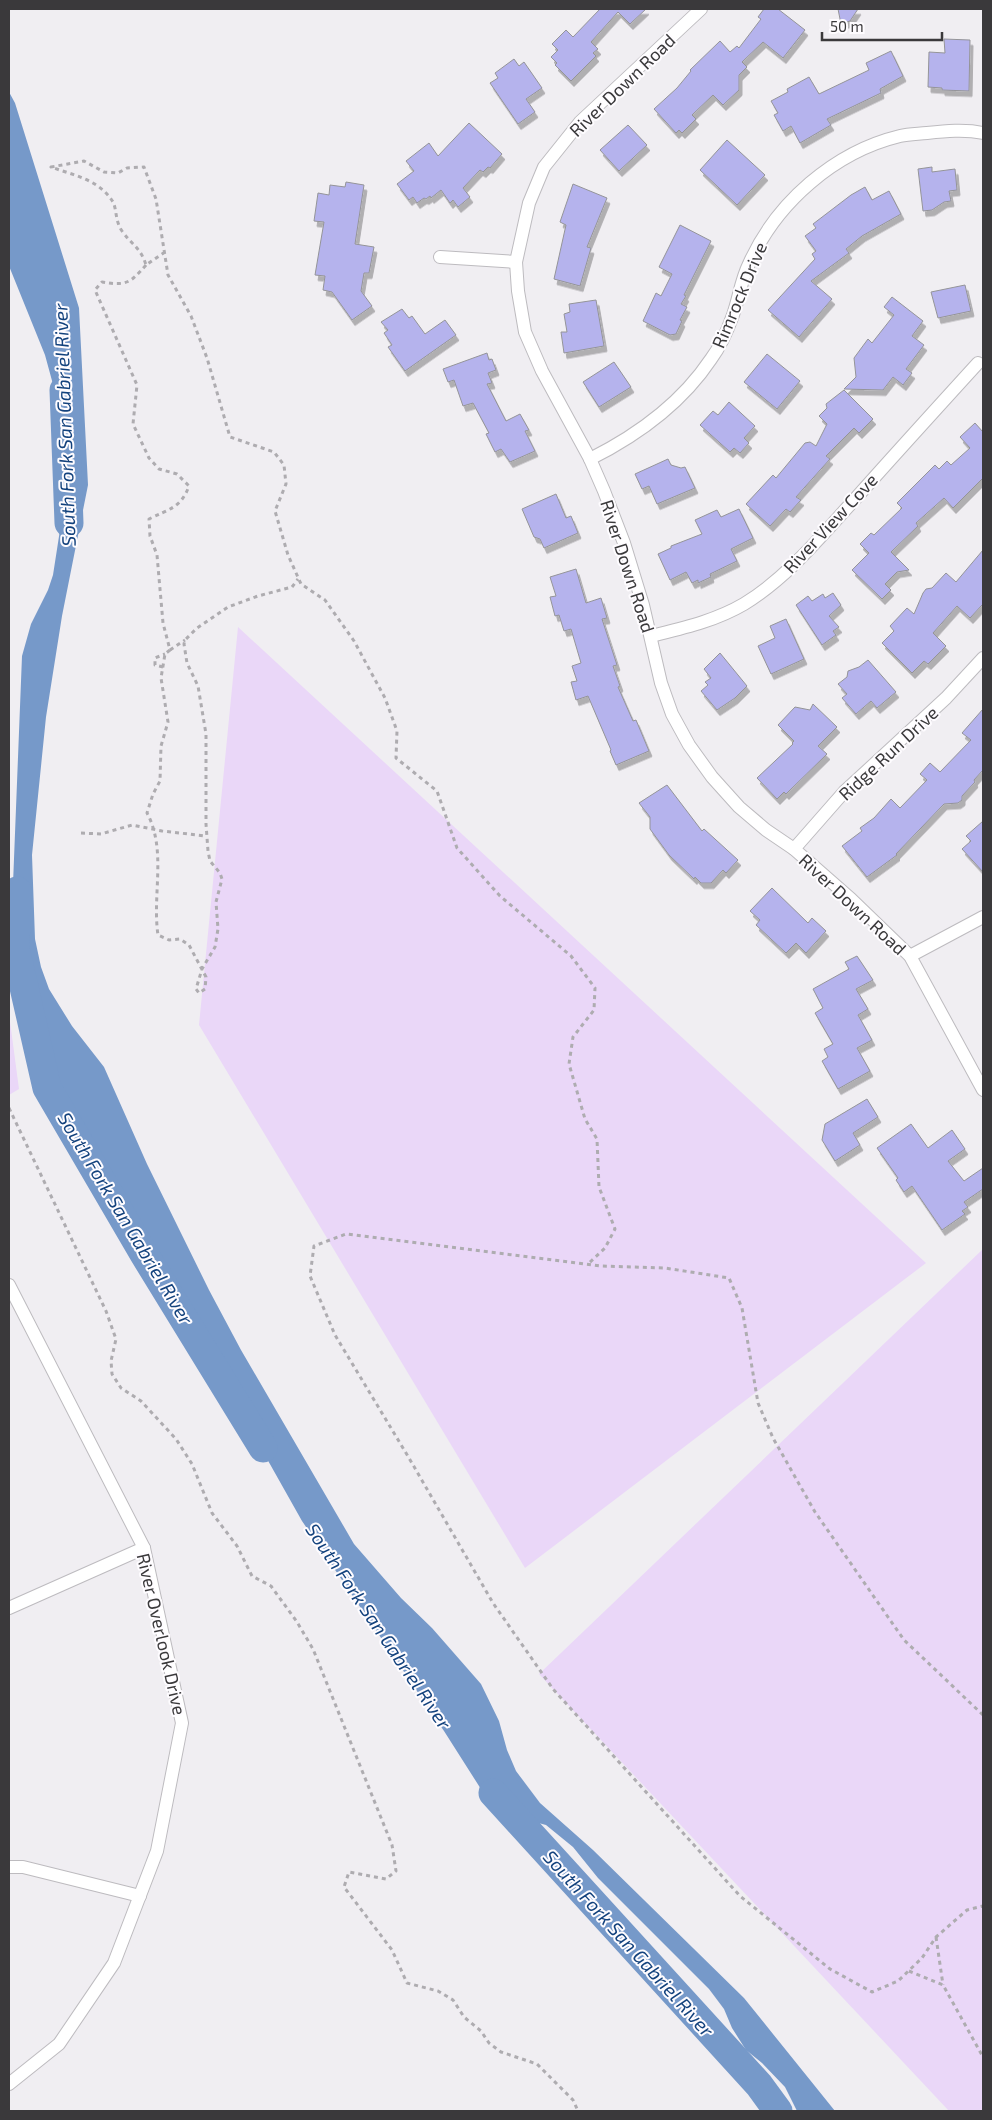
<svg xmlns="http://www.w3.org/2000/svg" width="992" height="2120" font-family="'Exo 2',sans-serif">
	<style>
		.green { fill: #ead7f8 }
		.water { fill: #7699c9 }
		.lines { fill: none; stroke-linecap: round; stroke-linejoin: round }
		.river { stroke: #7699c9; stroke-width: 29 }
		.building { fill: #b5b3ed; stroke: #949498; filter: url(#shadow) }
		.street-casing { stroke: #bdbbbf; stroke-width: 14 }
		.path { stroke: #aeacb0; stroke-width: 3; stroke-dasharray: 4 4; stroke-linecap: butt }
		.street { stroke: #fff; stroke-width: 12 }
		.labels { text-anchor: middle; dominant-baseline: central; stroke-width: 4; stroke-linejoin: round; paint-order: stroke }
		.street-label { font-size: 18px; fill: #3a393b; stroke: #fefcff }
		.water-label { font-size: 19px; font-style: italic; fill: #13427d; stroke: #fefcff }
	</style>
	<defs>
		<filter id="shadow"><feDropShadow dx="3" dy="5.5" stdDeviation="0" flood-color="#0004"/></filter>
	</defs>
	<rect width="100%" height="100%" fill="#f0eef2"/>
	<g class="green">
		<polygon points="238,627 926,1263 525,1568 199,1025"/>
		<polygon points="9,1014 19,1089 9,1095"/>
		<polygon points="983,1249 983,2111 949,2111 539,1674"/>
	</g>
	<polygon class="water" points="9,92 15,103 79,308 88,485 62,616 46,717 32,855 35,939 41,967 49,989 72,1026 104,1067 147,1164 209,1290 241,1350 354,1544 401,1598 432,1628 481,1684 499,1721 507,1750 516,1771 540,1803 593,1850 744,1998 835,2111 797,2111 785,2087 762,2063 746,2050 732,2028 724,2009 709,1989 598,1878 573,1847 546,1825 531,1821 515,1822 493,1808 444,1731 302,1521 209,1356 99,1173 53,1077 22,998 18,964 13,884 22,656 31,624 48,590 53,575 69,472 66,432 45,355 9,266"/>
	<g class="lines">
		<g class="river">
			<polyline points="64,390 69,523"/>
			<polyline points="17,891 15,948 47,1088 144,1254 263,1448"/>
			<polyline points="493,1793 759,2085 778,2111"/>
		</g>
	</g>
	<g class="building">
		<polygon points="600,9 646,9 630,24 618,12 591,42 598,49 593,53 596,56 571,81 555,65 557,63 551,57 558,50 552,44 566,30 573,37"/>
		<polygon points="764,9 778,9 805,30 783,58 763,42 742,62 747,67 739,75 739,90 723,105 713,95 692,115 696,119 682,133 679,130 676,133 654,109 677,88 691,71 690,70 720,41 730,52 737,46 739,48 761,19 758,17"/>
		<polygon points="838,9 858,9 850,21 841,24"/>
		<polygon points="944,39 970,40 969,91 942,90 942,88 928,87 929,52 945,53"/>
		<polygon points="891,51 903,76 880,89 881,93 827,119 831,125 800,143 791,126 783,131 774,115 778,113 771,101 788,92 787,89 809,77 819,94 869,70 866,63"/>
		<polygon points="514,59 519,66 524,62 542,88 526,99 535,112 518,124 490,83 498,78 495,73"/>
		<polygon points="469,123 502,154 490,168 488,167 483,172 480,170 463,188 470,197 458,207 453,200 450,203 441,190 431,198 430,196 426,199 424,198 417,203 413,197 409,200 397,184 414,171 406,161 429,143 438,156"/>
		<polygon points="628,125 647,145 619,171 600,150"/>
		<polygon points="727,140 765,175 737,205 700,170"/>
		<polygon points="932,167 932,172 955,169 957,190 949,191 951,201 944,202 932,210 923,211 918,169"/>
		<polygon points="346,182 364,185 355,244 374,247 369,273 364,273 361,291 372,306 352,320 332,292 323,290 325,276 315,275 324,222 314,221 318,193 329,195 330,185 345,187"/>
		<polygon points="573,184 607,198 587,247 591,248 580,286 554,279 566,225 560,222"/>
		<polygon points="865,187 872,200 889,191 901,214 862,236 846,249 849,253 811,281 832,299 799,337 768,310 815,259 812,254 816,251 805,236 816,228 813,224 851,195"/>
		<polygon points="680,225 711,241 684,295 686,296 681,304 687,307 680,320 682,321 676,334 670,335 643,321 656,293 661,296 672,274 659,267"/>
		<polygon points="965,285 971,311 938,318 931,292"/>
		<polygon points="892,297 923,321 912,336 924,345 906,369 912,373 903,385 893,377 883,390 844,389 856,377 854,358 868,339 872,343 894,315 884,307"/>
		<polygon points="596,300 604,346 564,353 561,332 567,332 564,314 570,312 569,304"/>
		<polygon points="402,309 409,318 412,316 425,334 445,320 456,335 405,371 388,347 392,345 384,333 388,330 381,322"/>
		<polygon points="487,353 489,360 492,359 496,370 488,373 492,383 487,384 506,421 520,414 529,430 525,431 535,451 510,462 501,449 495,452 486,434 489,433 473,403 463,406 454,380 448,382 443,369"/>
		<polygon points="767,354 800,381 777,409 744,382"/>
		<polygon points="614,362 631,387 599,407 583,382"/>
		<polygon points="844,390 873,419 859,433 854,428 826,456 830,459 796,497 801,500 790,512 786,509 770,526 746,504 773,475 776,478 805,443 810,442 816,446 827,424 819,416 827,408 826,404"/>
		<polygon points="729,402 755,426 744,438 749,443 740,453 734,448 730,452 700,425 713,411 718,415"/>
		<polygon points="975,423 983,432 983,478 953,508 944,498 916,523 918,526 891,552 909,570 897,572 885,584 891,590 882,599 852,570 869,553 860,544 871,533 874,535 902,508 897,503 935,465 939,469 947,461 951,465 970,448 960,437"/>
		<polygon points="668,459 671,465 681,468 685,467 695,488 657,504 649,486 642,489 635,474"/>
		<polygon points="556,494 566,518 571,516 578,533 544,548 540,539 534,537 522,509"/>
		<polygon points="739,509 753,538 731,549 737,561 710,574 711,577 698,583 698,580 692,583 686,572 670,580 658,554 671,548 671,546 702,534 695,520 717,510 721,517"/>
		<polygon points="983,550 983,604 970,618 957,606 933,633 946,646 928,664 924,661 912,673 882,643 894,631 890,626 907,608 914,614 923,593 926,589 932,588 946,573 956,582"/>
		<polygon points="576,569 586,603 601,598 607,618 602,619 617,665 613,666 620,686 618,687 633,721 636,720 649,751 616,765 610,751 611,750 588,696 576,700 571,682 577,681 572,666 581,663 571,629 564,631 559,615 555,616 550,597 556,596 550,577"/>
		<polygon points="833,593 841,605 829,616 839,627 833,631 836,635 822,645 796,605 808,596 812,601 823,594 825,598"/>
		<polygon points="786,619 804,659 771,674 758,646 775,638 770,626"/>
		<polygon points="720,653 747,686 735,698 717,710 701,691 708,685 705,682 711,678 704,669"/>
		<polygon points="868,660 896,692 877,708 871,701 856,714 842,698 847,694 838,684 847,677 848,671 859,667"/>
		<polygon points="813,704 837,727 818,746 827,754 786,794 784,792 777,799 757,778 793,744 792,743 794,741 778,725 795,707 810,710"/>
		<polygon points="983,709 983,770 974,780 975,782 962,796 962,800 958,803 944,804 896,854 897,855 867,877 842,846 862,831 860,828 874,818 891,799 900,808 927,780 920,774 930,763 940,772 971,740 962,733"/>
		<polygon points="667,785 702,831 704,829 738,860 726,873 723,870 711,883 701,883 695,877 694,879 669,855 650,829 650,817 639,803"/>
		<polygon points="983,821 983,872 962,849 971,841 966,836"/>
		<polygon points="772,888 808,923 812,918 826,931 806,953 796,943 786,953 756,925 760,920 750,911"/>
		<polygon points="857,956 873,980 856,989 868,1009 858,1015 872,1040 857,1048 870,1071 838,1089 822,1061 828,1057 824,1049 833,1044 815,1013 823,1008 813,989 849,969 845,962"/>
		<polygon points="867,1099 878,1117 853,1133 860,1145 835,1161 822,1140 825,1124"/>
		<polygon points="911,1124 928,1148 952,1130 965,1149 948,1161 964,1181 983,1168 983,1189 964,1202 968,1207 962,1211 965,1214 942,1230 912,1186 904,1192 896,1180 898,1178 877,1148"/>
	</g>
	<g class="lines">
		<defs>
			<g id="street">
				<polyline points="701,9 580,122 544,167 529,203 516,262 518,291 525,332 542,371 590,459 604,491 624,543 643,605 661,683 672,714 689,745 712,777 739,807 766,830 794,849 851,899 910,956 983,1090"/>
				<polyline points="440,257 516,262"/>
				<path d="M590,459c48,-24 91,-55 121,-100 9,-12 17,-30 22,-44 6,-17 8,-35 16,-51 27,-61 85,-112 151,-128 9,-2 18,-2 27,-3 18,-2 38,-4 56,0"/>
				<path d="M651,636c32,-8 64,-15 93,-32 44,-27 77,-68 112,-106 40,-45 81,-90 122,-135"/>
				<polyline points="794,849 844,792 946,698 983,658"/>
				<polyline points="910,956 983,917"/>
				<polyline points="9,1285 144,1548 182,1723 157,1851 114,1963 59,2044 9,2084"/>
				<polyline points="9,1608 144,1548"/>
				<polyline points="9,1867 23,1867 140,1896"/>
			</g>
		</defs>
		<use href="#street" class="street-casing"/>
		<g class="path">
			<path d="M165,252l-19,13c-5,-17 -15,-21 -24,-34 -7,-10 -5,-21 -9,-29 -13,-22 -40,-27 -62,-35l33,-6 20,11 14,1 9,-5 17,-1 12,32 12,76 23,41 16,42 23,79 44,15 10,13 2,19 -11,27 13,44 13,29 24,16 29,41 31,57 12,33 -1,27 41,33 20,57 43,48 71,60 24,32 -1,22 -21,27 -4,27 16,55 12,20 2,48 16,42 -10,19 -17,16"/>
			<path d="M146,265c-16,18 -19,21 -44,17l-7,8 42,95 -4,39 16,34 10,11 18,5 12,12c-8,22 -20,23 -40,33l1,17 7,19 6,68 7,27 -5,4 -4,24 7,44 -7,24 -1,35 -7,13 -6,19c20,37 5,82 11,122l11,5 11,-1 9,6 17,32 -1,12 -6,4 -3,-4 6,-20 13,-22 3,-18 -2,-27 6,-23 -2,-6 -10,-12 -2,-10 -2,-27v-90l-8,-48 -11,-23 -3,-19 1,-4 12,-12 31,-21 30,-11 34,-9 6,-8"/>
			<polyline points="170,650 185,640"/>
			<polyline points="163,667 155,665 155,658 165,654"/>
			<polyline points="81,833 101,834 132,825 162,831 206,836"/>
			<polyline points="9,1108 106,1311 116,1339 111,1361 112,1374 121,1388 141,1401 176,1439 192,1464 212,1513 237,1546 252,1576 271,1586 297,1622 313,1649 392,1845 396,1871 386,1879 349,1872 344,1887 392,1950 407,1983 438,1991 453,2000 464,2017 481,2031 489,2043 501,2052 537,2064 573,2100 578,2111"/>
			<polyline points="983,1715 904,1640 815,1512 773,1438 758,1403 742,1308 729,1278 665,1268 600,1266 346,1234 314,1246 310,1276 335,1335 409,1458 493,1603 553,1689 740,1896 830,1969 872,1992 898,1981 922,1958 936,1937 967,1910 983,1906"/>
			<polyline points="936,1937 943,1985"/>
			<polyline points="909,1971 943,1985 983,2057"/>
		</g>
		<use href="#street" class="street"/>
	</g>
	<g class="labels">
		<g class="street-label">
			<text transform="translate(622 85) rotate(-44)">River Down Road</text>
			<text transform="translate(739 295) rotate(-67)">Rimrock Drive</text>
			<text transform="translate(830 523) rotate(-47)">River View Cove</text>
			<text transform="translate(628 566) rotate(72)">River Down Road</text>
			<text transform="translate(888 753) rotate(-43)">Ridge Run Drive</text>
			<text transform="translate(853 904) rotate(43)">River Down Road</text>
			<text transform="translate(162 1634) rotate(77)">River Overlook Drive</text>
		</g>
		<g class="water-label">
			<text transform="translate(64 425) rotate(-92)">South Fork San Gabriel River</text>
			<text transform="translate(126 1218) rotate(59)">South Fork San Gabriel River</text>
			<text transform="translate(379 1626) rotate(56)">South Fork San Gabriel River</text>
			<text transform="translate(629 1943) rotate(48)">South Fork San Gabriel River</text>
		</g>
	</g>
	<rect width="992" height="2120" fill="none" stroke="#3a393b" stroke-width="20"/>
	<path d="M822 32v8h120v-8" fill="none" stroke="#3a393b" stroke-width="2.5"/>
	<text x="830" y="32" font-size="15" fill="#3a393b" stroke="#fefcff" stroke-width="4" paint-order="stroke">50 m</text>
</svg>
